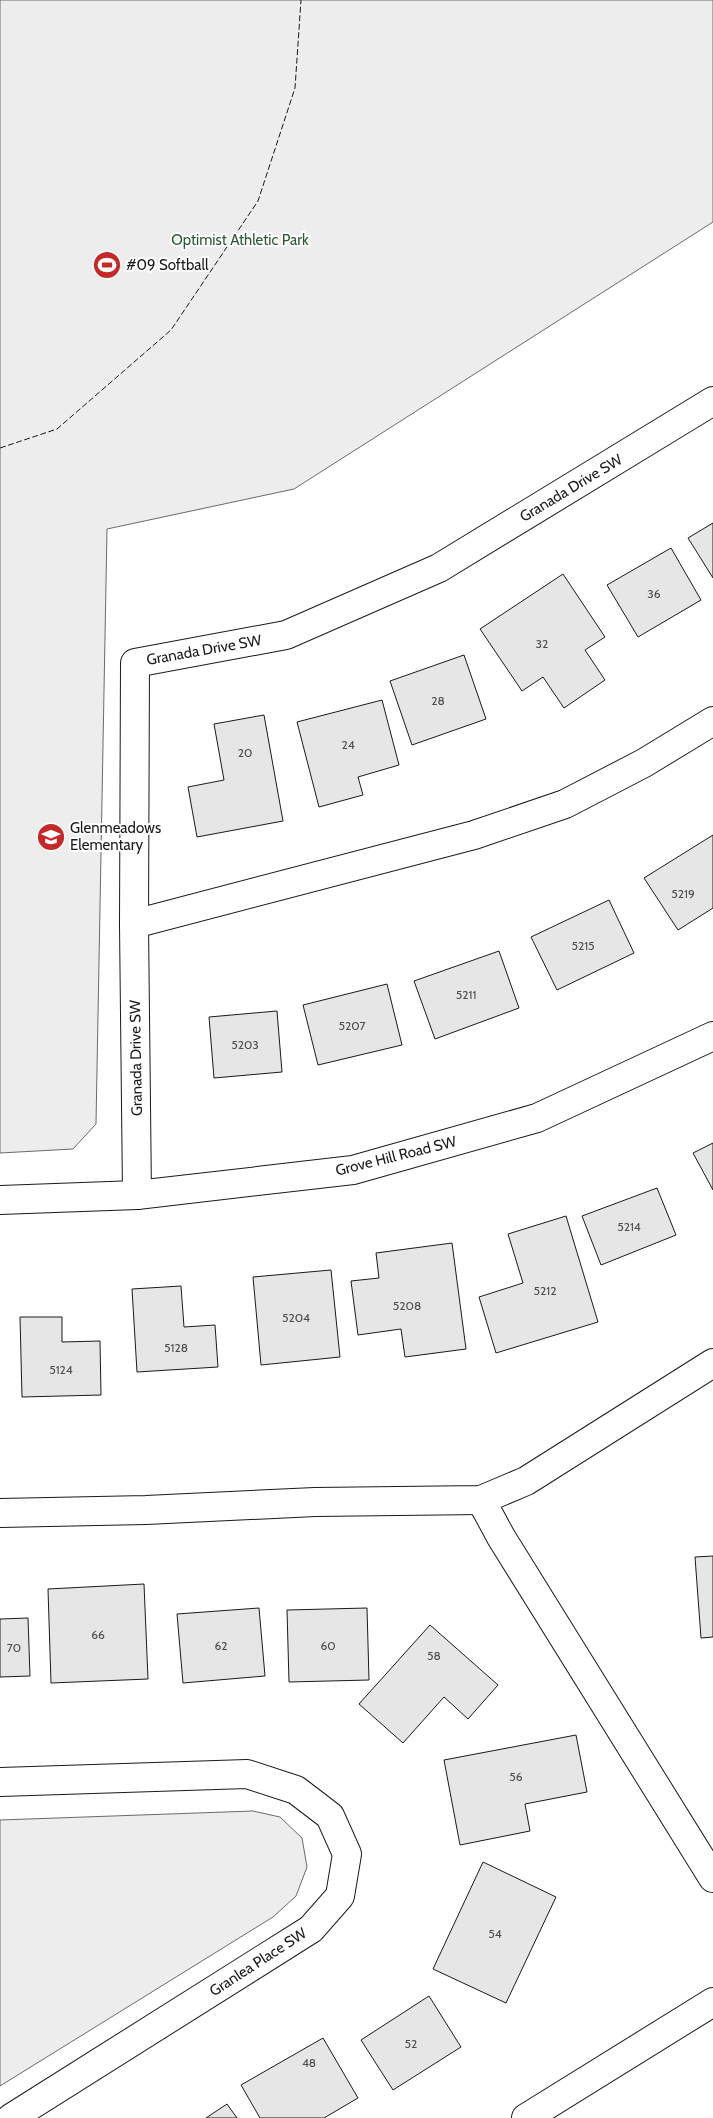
<svg xmlns="http://www.w3.org/2000/svg" width="713" height="2118" font-family="Cabin,sans-serif">
	<style>
		.built { fill: #ededed; stroke: #6a6a6a }
		.building { fill: #e6e6e6; stroke: #1a1a1a }
		.lines { fill: none; stroke-linecap: round; stroke-linejoin: round }
		.minor-casing { stroke: #1a1a1a; stroke-width: 30 }
		.minor { stroke: #fff; stroke-width: 28 }
		.fence { stroke: #1a1a1a; stroke-width: 1; stroke-dasharray: 6 2.5; stroke-linecap: butt }
		.labels { text-anchor: middle; dominant-baseline: central; stroke-width: 4; stroke-linejoin: round; paint-order: stroke }
		.number-label { font-size: 12px; fill: #4d4d4d }
		.park-label { font-size: 15px; fill: #2b5a34; stroke: #fff }
		.poi-label { font-size: 15px; fill: #1a1a1a; stroke: #fff; text-anchor: start }
		.street-label { font-size: 15px; fill: #1a1a1a; stroke: #fff }
	</style>
	<rect width="100%" height="100%" fill="#fff"/>
	<g class="built">
		<polygon points="0,0 713,0 713,222 294,489 107,529 96,1124 73,1149 0,1153"/>
		<polygon points="253,1811 280,1817 302,1838 307,1867 296,1896 273,1917 0,2086 0,1820"/>
	</g>
	<g class="building">
		<polygon points="713,523 713,578 688,538"/>
		<polygon points="671,548 701,600 638,637 607,585"/>
		<polygon points="563,574 605,637 585,650 605,680 564,708 543,677 522,691 480,629"/>
		<polygon points="464,655 486,719 412,745 390,681"/>
		<polygon points="382,700 399,765 358,777 363,795 319,807 297,722"/>
		<polygon points="264,715 283,821 197,837 188,787 224,780 214,724"/>
		<polygon points="713,835 713,908 678,930 644,878"/>
		<polygon points="609,900 634,953 557,990 531,937"/>
		<polygon points="499,951 519,1008 435,1039 414,981"/>
		<polygon points="387,984 402,1045 318,1065 303,1005"/>
		<polygon points="277,1011 282,1072 214,1078 209,1017"/>
		<polygon points="713,1143 713,1190 693,1153"/>
		<polygon points="657,1188 676,1235 601,1265 582,1216"/>
		<polygon points="566,1216 598,1322 496,1353 479,1297 523,1283 508,1234"/>
		<polygon points="452,1243 466,1349 405,1357 401,1329 358,1335 351,1281 379,1278 376,1253"/>
		<polygon points="331,1270 340,1357 261,1365 253,1277"/>
		<polygon points="181,1286 184,1327 215,1325 218,1367 137,1372 132,1289"/>
		<polygon points="20,1317 62,1317 62,1342 100,1341 101,1395 22,1397"/>
		<polygon points="713,1556 713,1637 701,1638 695,1557"/>
		<polygon points="144,1584 148,1679 51,1683 48,1589"/>
		<polygon points="259,1608 265,1676 183,1683 177,1614"/>
		<polygon points="367,1608 369,1680 289,1682 287,1610"/>
		<polygon points="28,1618 30,1676 0,1677 0,1619"/>
		<polygon points="430,1625 498,1685 468,1719 444,1697 403,1743 359,1704"/>
		<polygon points="576,1735 587,1792 525,1804 530,1831 460,1845 444,1760"/>
		<polygon points="483,1862 556,1897 506,2003 433,1969"/>
		<polygon points="429,1996 461,2047 393,2090 361,2040"/>
		<polygon points="323,2038 358,2098 324,2118 260,2118 241,2085"/>
		<polygon points="227,2104 237,2118 206,2118"/>
	</g>
	<g class="lines">
		<defs>
			<g id="minor">
				<polyline points="134,924 474,835 565,804 644,763 713,721"/>
				<polyline points="137,1195 134,924 135,663 286,635 439,568 713,401"/>
				<polyline points="0,1200 137,1195 353,1170 537,1118 713,1036"/>
				<polyline points="481,1500 501,1537 713,1878"/>
				<polyline points="0,1513 146,1510 315,1502 481,1500 526,1481 713,1363"/>
				<polyline points="0,1782 247,1774 296,1790 330,1816 347,1854 340,1896 311,1929 11,2118"/>
				<polyline points="526,2118 713,2002"/>
			</g>
		</defs>
		<use href="#minor" class="minor-casing"/>
		<use href="#minor" class="minor"/>
		<polyline class="fence" points="0,448 57,429 171,330 258,201 295,88 301,0"/>
	</g>
	<defs>
		<symbol id="stadium-disc" viewBox="-11 -11 22 22"><circle r="9.5" fill="#c62828" stroke="#fff"/><path d="M0-5a6.5 5 0 1 0 0 10a6.5 5 0 1 0 0-10ZM-3.5-1.8h7v3.6h-7Z" fill="#fff"/></symbol>
		<symbol id="school-disc" viewBox="-11 -11 22 22"><circle r="9.5" fill="#c62828" stroke="#fff"/><path d="M0-5L7-2L0 1L-7-2ZM-4 1L0 2.5L4 1V4Q0 6-4 4Z" fill="#fff"/></symbol>
	</defs>
	<g fill-rule="evenodd">
		<use href="#stadium-disc" x="91" y="249" width="32" height="32"/>
		<use href="#school-disc" x="35" y="821" width="32" height="32"/>
	</g>
	<g class="labels">
		<g class="number-label">
			<text x="654" y="593">36</text>
			<text x="542" y="643">32</text>
			<text x="438" y="700">28</text>
			<text x="348" y="744">24</text>
			<text x="245" y="752">20</text>
			<text x="683" y="893">5219</text>
			<text x="583" y="945">5215</text>
			<text x="466" y="994">5211</text>
			<text x="352" y="1025">5207</text>
			<text x="245" y="1044">5203</text>
			<text x="629" y="1226">5214</text>
			<text x="545" y="1290">5212</text>
			<text x="407" y="1305">5208</text>
			<text x="296" y="1317">5204</text>
			<text x="176" y="1347">5128</text>
			<text x="61" y="1369">5124</text>
			<text x="98" y="1634">66</text>
			<text x="221" y="1645">62</text>
			<text x="328" y="1645">60</text>
			<text x="14" y="1647">70</text>
			<text x="434" y="1655">58</text>
			<text x="516" y="1776">56</text>
			<text x="495" y="1933">54</text>
			<text x="411" y="2043">52</text>
			<text x="309" y="2062">48</text>
		</g>
		<g class="park-label">
			<text x="240" y="240">Optimist Athletic Park</text>
		</g>
		<g class="poi-label">
			<text x="126" y="265">#09 Softball</text>
			<text x="70" y="828">Glenmeadows<tspan x="70" dy="17">Elementary</tspan></text>
		</g>
		<g class="street-label">
			<text transform="translate(571 488) rotate(-31)">Granada Drive SW</text>
			<text transform="translate(204 650) rotate(-10)">Granada Drive SW</text>
			<text transform="translate(136 1058) rotate(-91)">Granada Drive SW</text>
			<text transform="translate(396 1156) rotate(-14)">Grove Hill Road SW</text>
			<text transform="translate(258 1962) rotate(-33)">Granlea Place SW</text>
		</g>
	</g>
</svg>
